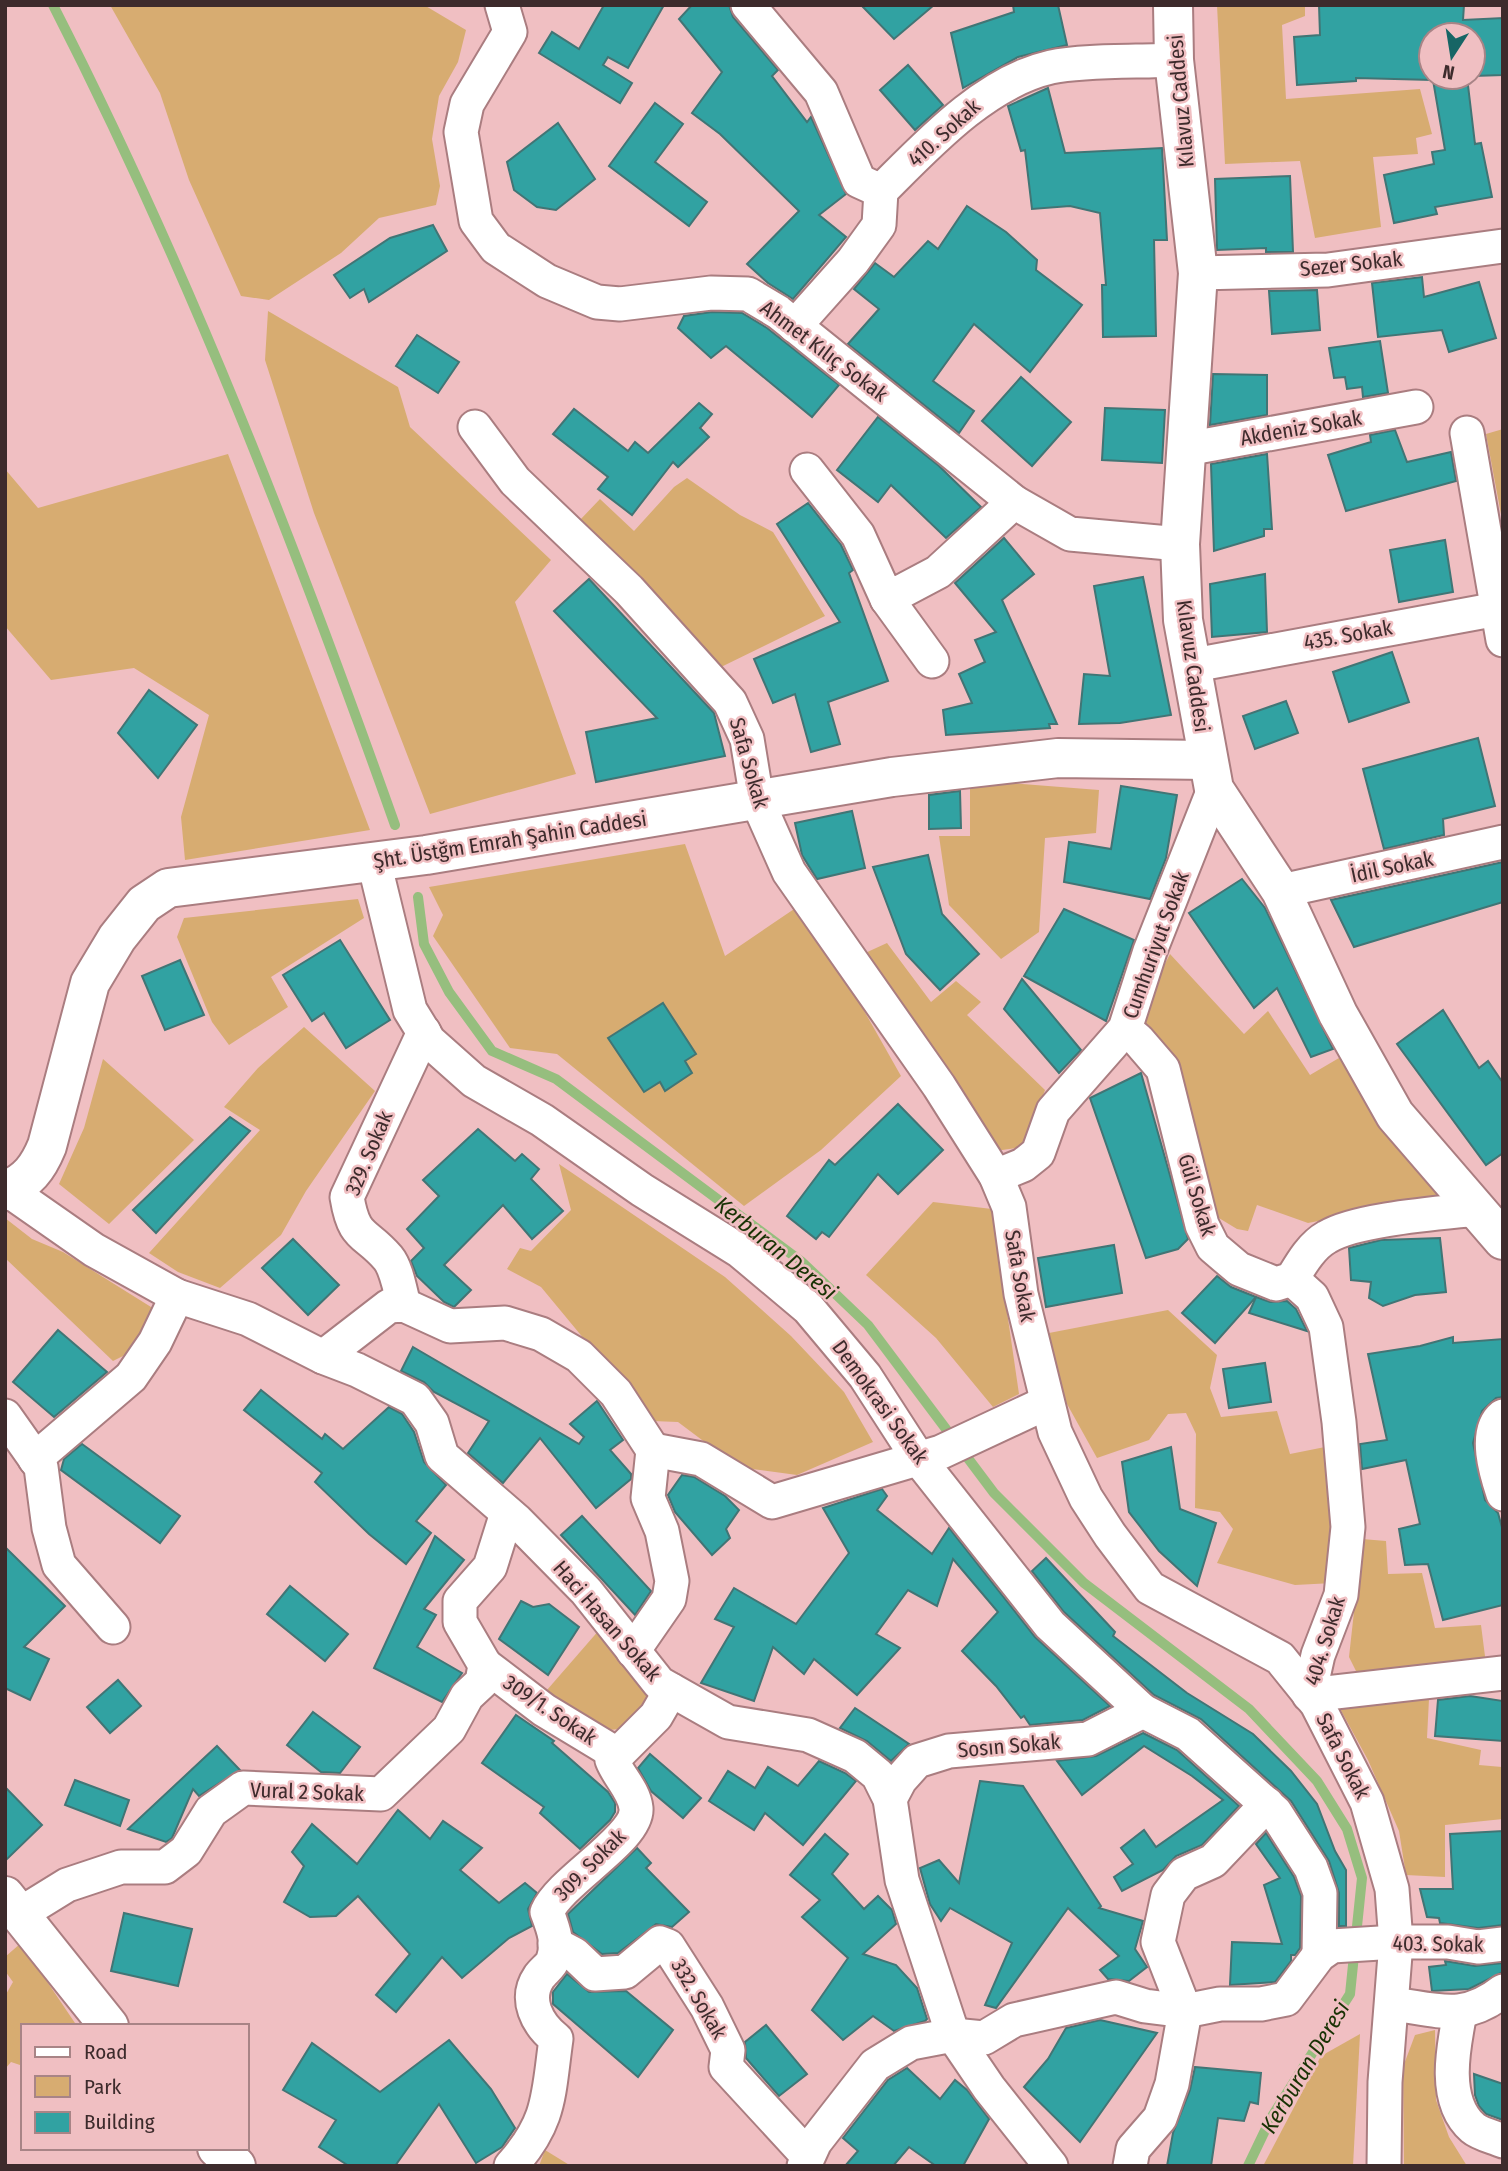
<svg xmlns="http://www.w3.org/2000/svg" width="1508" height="2171" font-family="'Fira Sans Condensed',sans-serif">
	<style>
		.green { fill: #d7ac71 }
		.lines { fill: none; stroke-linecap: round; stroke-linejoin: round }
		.stream { stroke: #96be7e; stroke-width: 10 }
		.building { fill: #31a2a2; stroke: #417575; stroke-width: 2 }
		.street-casing { stroke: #aa7d80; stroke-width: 37 }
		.secondary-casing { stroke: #aa7d80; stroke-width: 42 }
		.street { stroke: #fff; stroke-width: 33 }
		.secondary { stroke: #fff; stroke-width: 38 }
		.labels { text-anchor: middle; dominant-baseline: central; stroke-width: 5; stroke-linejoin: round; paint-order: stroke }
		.street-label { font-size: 21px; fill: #3d2b2c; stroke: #f0bfc2 }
		.water-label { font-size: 23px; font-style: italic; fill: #183204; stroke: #f0bfc2 }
	</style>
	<rect width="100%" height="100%" fill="#f0bfc2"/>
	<g class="green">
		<polygon points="110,5 424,5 466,30 458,62 439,96 432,139 440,186 436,205 379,218 341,253 269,300 241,296 189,180 160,93"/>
		<polygon points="1217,5 1305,5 1305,16 1282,25 1286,99 1420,89 1432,134 1416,138 1418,154 1373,157 1381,227 1315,238 1300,161 1225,164"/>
		<polygon points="268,311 398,387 410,427 551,560 515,602 576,774 430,814 314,513 265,360"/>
		<polygon points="1503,429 1503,525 1486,434"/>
		<polygon points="228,454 370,830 185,860 181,817 209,715 134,668 51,680 5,626 5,469 38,508"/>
		<polygon points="687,478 740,515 773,532 825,616 719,668 580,520 600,499 634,531 674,487"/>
		<polygon points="970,780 1099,790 1096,833 1045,838 1039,932 1001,959 949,905 939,836 970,836"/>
		<polygon points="685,844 725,956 803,903 901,1076 821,1150 744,1206 557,1054 510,1048 433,936 443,915 429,887"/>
		<polygon points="358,899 364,918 271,977 288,1007 229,1045 212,1022 177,937 184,918"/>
		<polygon points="887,943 931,1002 956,981 981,1002 967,1015 1045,1090 1024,1147 988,1152 863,954"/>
		<polygon points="1170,954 1244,1034 1268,1011 1310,1075 1339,1058 1441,1197 1308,1223 1257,1205 1248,1231 1237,1229 1209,1212 1155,1040 1143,1019 1148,997"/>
		<polygon points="304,1027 375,1091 306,1191 281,1235 220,1288 178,1272 149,1253 260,1130 224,1107 258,1068"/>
		<polygon points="103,1059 194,1140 109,1224 59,1184 84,1128"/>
		<polygon points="559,1164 725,1277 791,1336 844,1392 873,1442 797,1475 752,1469 714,1449 678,1422 652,1421 541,1287 507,1269 520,1248 531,1251 571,1210"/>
		<polygon points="933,1202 992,1209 1019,1394 993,1407 936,1338 866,1275"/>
		<polygon points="5,1218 32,1239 63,1252 159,1312 135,1350 113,1361 5,1258"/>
		<polygon points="1168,1310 1217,1355 1210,1388 1221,1417 1277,1411 1290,1454 1325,1447 1336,1520 1333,1583 1295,1585 1217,1563 1233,1529 1220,1512 1195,1508 1196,1434 1186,1413 1168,1414 1149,1440 1097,1458 1062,1395 1049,1333"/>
		<polygon points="1362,1539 1386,1541 1388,1574 1422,1573 1435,1628 1481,1625 1486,1664 1359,1677 1349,1657"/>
		<path d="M600,1629l50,68c-29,60 -68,25 -103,-7z"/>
		<polygon points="1429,1699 1427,1738 1481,1750 1479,1765 1502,1767 1503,1819 1445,1825 1445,1877 1406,1875 1399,1831 1368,1760 1338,1705"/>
		<polygon points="21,1943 77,2026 23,2026 23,2066 11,2062 5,2069 5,1996 13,1982 5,1971 5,1957"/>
		<polygon points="1435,2030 1436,2100 1449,2137 1467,2166 1404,2166 1403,2067 1415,2035"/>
		<polygon points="1360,2034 1353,2166 1263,2166 1321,2056"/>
		<polygon points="545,2150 571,2166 539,2166"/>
	</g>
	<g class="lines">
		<g class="stream">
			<path d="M53,5c135,264 243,541 342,820"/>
			<polyline points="418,897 424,944 449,992 492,1051 556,1079 802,1262 868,1325 994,1493 1084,1583 1249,1709 1317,1781 1347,1829 1362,1878 1350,1994 1271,2118 1248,2166"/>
		</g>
	</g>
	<g class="building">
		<polygon points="604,5 664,5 628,68 608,57 603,65 632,83 620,103 539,53 552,32 579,49"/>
		<polygon points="692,5 729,5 733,17 778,70 772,76 807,122 811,117 846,194 819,215 846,237 793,299 768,283 747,264 799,211 720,134 692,113 722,72 679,19"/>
		<polygon points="861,5 934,5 894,39"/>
		<polygon points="1013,5 1058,5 1067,45 1018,57 963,88 951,33 1014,12"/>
		<polygon points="1319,5 1464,5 1463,20 1503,18 1503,75 1473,76 1473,35 1431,35 1431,77 1467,77 1475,144 1481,143 1492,197 1435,207 1437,214 1394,223 1384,175 1434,164 1432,152 1445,150 1433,80 1356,78 1356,81 1297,85 1294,37 1320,35"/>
		<polygon points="908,65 943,105 915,130 880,90"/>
		<polygon points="1048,88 1065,153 1162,148 1167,240 1154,240 1156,336 1103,337 1102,285 1106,285 1100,213 1070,206 1032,209 1025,150 1021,151 1008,106"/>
		<polygon points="655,103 683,124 655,162 707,202 689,226 609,166"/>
		<polygon points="558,123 595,179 556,210 537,207 514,190 507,162"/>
		<polygon points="1290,176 1293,252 1266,252 1266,248 1217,250 1215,179"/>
		<polygon points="967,206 1006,232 1037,260 1036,270 1082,305 1030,372 974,324 933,381 974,411 959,433 848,344 879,309 854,289 875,263 894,277 928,241 938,249"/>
		<polygon points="433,225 447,251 369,302 364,289 350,298 334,275 390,238"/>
		<polygon points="1422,277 1424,297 1479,282 1496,338 1449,352 1442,330 1378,337 1372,283"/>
		<polygon points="1317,290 1320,330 1272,334 1269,291"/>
		<polygon points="712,312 742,313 767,328 839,385 812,417 726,346 711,358 678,328 684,316"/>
		<polygon points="417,335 459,362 438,393 396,366"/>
		<polygon points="1380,341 1388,393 1363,397 1362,387 1347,389 1345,377 1334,378 1329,348"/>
		<polygon points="1213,374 1267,375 1267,415 1210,425"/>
		<polygon points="1021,377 1071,422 1032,466 982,421"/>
		<polygon points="699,403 712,414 700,428 709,437 678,467 673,462 632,515 598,489 608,477 553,434 574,409 628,451 635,442 648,453"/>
		<polygon points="1105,408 1165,410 1162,463 1102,460"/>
		<polygon points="878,417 939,466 981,507 946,538 891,485 878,502 837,470"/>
		<polygon points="1395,430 1407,462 1451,452 1456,481 1346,511 1328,455 1371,442 1370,435"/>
		<polygon points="1267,454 1272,529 1264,529 1264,536 1214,551 1211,464"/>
		<polygon points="808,503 841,545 853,570 849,573 888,681 828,702 840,744 811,752 795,694 773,703 754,659 840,622 777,524"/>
		<polygon points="1004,538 1034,574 1002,600 1057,724 1049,724 1050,728 946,735 943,710 972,703 959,674 985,662 975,640 996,632 955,583"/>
		<polygon points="1445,540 1453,592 1399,602 1390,550"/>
		<polygon points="1265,574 1267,632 1212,637 1210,584"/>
		<polygon points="1143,577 1171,715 1120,723 1079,724 1084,674 1110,676 1094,586"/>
		<polygon points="589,579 714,713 725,756 596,782 586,732 657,718 554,611"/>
		<polygon points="1392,652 1409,702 1349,722 1333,672"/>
		<polygon points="149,690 197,725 158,778 118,733"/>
		<polygon points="1286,701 1298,733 1255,749 1243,716"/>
		<polygon points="1478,738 1495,806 1443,819 1444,835 1384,849 1363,769"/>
		<polygon points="1121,786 1177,795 1166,858 1150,899 1064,882 1069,842 1111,849"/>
		<polygon points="960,791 961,828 929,829 929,795"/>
		<polygon points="852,811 865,868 817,879 802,855 795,823"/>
		<polygon points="928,855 942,914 979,954 940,990 906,954 873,867"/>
		<polygon points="1503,862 1503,902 1354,947 1331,900"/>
		<polygon points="1242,879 1265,908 1333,1049 1311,1057 1277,988 1254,1008 1189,913"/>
		<polygon points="1064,909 1134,940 1106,1021 1024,976"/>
		<polygon points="340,940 390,1020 346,1048 324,1013 312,1021 283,975"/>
		<polygon points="180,960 204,1015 165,1030 142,976"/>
		<polygon points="1022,979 1081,1050 1059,1073 1004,1009"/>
		<polygon points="663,1003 696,1054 685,1061 692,1073 665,1091 660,1082 644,1092 608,1038"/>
		<polygon points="1443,1010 1479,1068 1488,1061 1503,1083 1503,1153 1486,1165 1397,1044"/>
		<polygon points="1141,1073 1188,1239 1178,1249 1146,1258 1090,1098"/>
		<polygon points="898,1104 943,1150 898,1194 878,1174 829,1237 822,1232 816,1239 787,1216 829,1160 835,1165"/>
		<polygon points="230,1117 250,1131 156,1233 133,1210"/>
		<polygon points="478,1129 515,1161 522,1154 539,1169 531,1179 563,1211 532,1239 503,1205 444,1265 471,1290 454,1307 444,1302 417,1276 411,1261 424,1248 407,1229 439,1196 423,1180"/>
		<polygon points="1440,1238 1446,1292 1415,1295 1383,1306 1369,1298 1371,1282 1351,1280 1349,1248 1381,1240"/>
		<polygon points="293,1239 339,1285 308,1315 262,1268"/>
		<polygon points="1114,1245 1122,1293 1046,1307 1038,1258"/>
		<polygon points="1217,1276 1231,1287 1256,1297 1215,1343 1182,1313"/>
		<polygon points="1256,1297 1270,1302 1287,1301 1296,1309 1307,1331 1249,1313"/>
		<polygon points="58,1330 107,1372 54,1417 13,1382"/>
		<polygon points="1453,1337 1453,1343 1503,1339 1503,1397 1496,1398 1482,1411 1473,1443 1485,1500 1498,1513 1503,1531 1503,1605 1443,1620 1428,1564 1405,1565 1399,1529 1420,1524 1406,1460 1362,1469 1360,1444 1387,1440 1368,1354 1420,1346"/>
		<polygon points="413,1347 579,1444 584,1437 570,1424 597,1401 623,1440 610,1450 631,1474 631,1479 596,1508 540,1438 503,1483 468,1453 489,1421 434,1392 424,1382 401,1371"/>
		<polygon points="1265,1363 1271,1402 1229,1408 1223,1369"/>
		<polygon points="261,1390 322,1439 325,1434 343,1449 389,1407 402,1414 414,1432 424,1462 446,1485 416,1521 431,1533 406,1564 369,1534 315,1482 322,1473 244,1410"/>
		<polygon points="82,1444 180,1516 160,1543 61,1470 64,1459"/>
		<polygon points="1171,1447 1180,1509 1216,1523 1197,1586 1159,1551 1129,1512 1122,1462"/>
		<polygon points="682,1475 694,1477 725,1496 739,1510 726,1529 730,1538 712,1555 675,1512 668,1495"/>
		<polygon points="882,1489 887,1496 877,1510 932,1554 949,1528 1035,1637 1110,1706 1083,1720 1030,1725 1024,1716 1021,1718 996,1686 962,1651 998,1612 953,1559 937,1606 908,1590 876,1634 900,1648 857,1695 814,1659 804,1674 773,1647 754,1701 701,1683 734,1627 715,1619 734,1588 796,1624 849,1553 823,1508"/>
		<polygon points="582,1516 651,1591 635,1615 561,1535"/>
		<polygon points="435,1536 464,1560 424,1609 436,1615 417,1647 462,1673 442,1702 374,1668"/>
		<polygon points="5,1547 65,1606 24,1647 49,1659 30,1700 5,1688"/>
		<polygon points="1046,1558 1115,1632 1113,1636 1187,1693 1253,1734 1291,1771 1317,1804 1335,1851 1346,1870 1346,1926 1339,1926 1339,1893 1329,1861 1291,1801 1201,1719 1154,1695 1064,1612 1032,1571"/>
		<polygon points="290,1586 348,1634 325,1661 267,1614"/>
		<polygon points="521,1601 533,1607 549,1604 579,1627 548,1675 499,1639"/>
		<polygon points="118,1680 141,1706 110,1733 87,1707"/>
		<polygon points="1470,1696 1503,1701 1503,1741 1435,1736 1438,1700"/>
		<polygon points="855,1708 909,1744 891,1761 867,1741 840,1728"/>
		<polygon points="313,1712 360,1747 340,1773 321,1772 287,1745"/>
		<polygon points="516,1715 554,1741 552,1743 608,1792 615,1803 615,1812 610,1820 580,1849 540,1813 544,1807 482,1763"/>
		<polygon points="1143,1733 1177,1750 1239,1806 1202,1845 1176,1856 1163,1870 1122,1891 1114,1877 1133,1864 1121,1848 1144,1830 1156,1847 1223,1800 1192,1776 1144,1746 1082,1795 1057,1761 1096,1756"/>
		<polygon points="217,1746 240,1770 199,1796 193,1789 172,1838 166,1842 128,1829"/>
		<polygon points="650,1754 701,1798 683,1818 651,1791 638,1768"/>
		<polygon points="819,1761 845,1773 856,1781 803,1845 765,1813 754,1830 709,1801 728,1771 755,1788 768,1767 798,1786"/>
		<polygon points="75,1780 129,1800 120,1826 65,1805"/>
		<polygon points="980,1781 1023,1786 1101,1906 1099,1908 1143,1921 1135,1949 1147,1967 1129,1981 1108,1979 1100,1970 1119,1956 1068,1908 996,2008 985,2005 1012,1943 950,1908 941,1921 930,1904 920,1868 939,1860 959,1883"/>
		<polygon points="5,1787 42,1825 5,1861"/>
		<polygon points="398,1810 430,1839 443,1821 482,1848 460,1870 499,1903 525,1883 537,1893 528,1909 532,1926 509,1938 462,1978 442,1957 396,2012 376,1995 410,1954 358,1896 336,1916 310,1917 284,1902 304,1866 292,1852 312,1824 357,1864"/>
		<polygon points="1503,1831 1503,1925 1478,1928 1440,1923 1439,1918 1427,1917 1420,1889 1453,1889 1450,1834"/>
		<polygon points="1266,1833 1294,1877 1301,1896 1300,1948 1295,1955 1291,1955 1291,1961 1275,1982 1230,1985 1232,1942 1282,1944 1264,1885 1280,1878 1256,1844"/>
		<polygon points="825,1834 848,1854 832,1874 864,1909 878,1896 892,1910 896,1924 863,1954 896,1965 917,1988 927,2019 925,2021 894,2031 873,2016 843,2040 812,2010 848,1958 802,1917 820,1900 790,1875"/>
		<polygon points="637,1848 651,1863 646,1868 689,1912 672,1927 656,1924 618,1953 602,1954 573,1932 568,1914"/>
		<polygon points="124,1913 192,1929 178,1986 111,1971"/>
		<polygon points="1445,1961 1475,1966 1503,1963 1503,1972 1469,1989 1432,1991 1429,1967 1446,1965"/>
		<polygon points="567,1974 589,1992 626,1991 673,2030 638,2077 553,2004 553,1992"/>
		<polygon points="1100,2020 1157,2033 1080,2142 1024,2087 1048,2059 1066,2028"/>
		<polygon points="766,2025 807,2074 779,2096 746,2058 745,2042"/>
		<polygon points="449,2040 491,2089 515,2128 502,2147 476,2163 439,2104 395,2166 349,2166 319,2147 336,2120 283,2090 312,2043 380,2092"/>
		<polygon points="1195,2067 1261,2073 1258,2104 1250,2102 1244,2121 1218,2118 1211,2166 1167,2166 1173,2133 1190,2090"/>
		<polygon points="907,2068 940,2099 955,2080 967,2090 989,2119 963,2166 936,2166 909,2147 893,2166 845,2166 858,2151 843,2138 888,2080"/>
		<polygon points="1474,2074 1503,2084 1503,2120 1486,2114 1479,2106 1475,2095"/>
	</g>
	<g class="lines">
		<defs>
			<g id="street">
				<polyline points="502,5 510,32 467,104 461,132 476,221 496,248 547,281 597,302 620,304 711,293 748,294 778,312 1014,502 1070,534 1180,544"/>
				<polyline points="748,5 821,92 859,181 881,191"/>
				<polyline points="1198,273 1328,270 1503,246"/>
				<path d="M795,326l58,-65 26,-36 2,-34c47,-47 104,-109 170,-124 33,-7 88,-5 123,-7"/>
				<polyline points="475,427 515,481 629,590 730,702 747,739 757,800 789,872 939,1086 996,1176 1009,1207 1021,1294 1055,1432 1086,1498 1110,1535 1150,1588 1280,1658 1317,1704 1367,1802 1392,1889 1396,1942 1385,2082 1384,2166"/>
				<polyline points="1467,433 1503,640"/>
				<polyline points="1186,449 1416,407"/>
				<polyline points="807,470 858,535 887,599 938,572 1014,502"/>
				<polyline points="887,599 932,661"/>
				<polyline points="1194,665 1503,608"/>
				<polyline points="374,862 410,1010 429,1041 474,1081 542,1120 642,1190 740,1251 808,1308 865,1376 918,1458 1050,1625 1143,1711 1188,1734 1275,1812 1311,1868 1320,1893 1319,1955"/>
				<polyline points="1281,891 1503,842"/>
				<path d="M1125,1029l13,11 25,29 39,156 11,22 26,22 37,15 16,-5c9,-15 19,-33 35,-42 29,-18 114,-24 150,-28"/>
				<polyline points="996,1176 1023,1165 1038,1153 1053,1111 1125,1029 1150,951 1214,789"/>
				<polyline points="8,1190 94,1250 177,1296 248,1319 323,1357 357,1370 415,1399 432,1423 442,1456 517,1521 586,1591 659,1683 728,1722 808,1735 855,1756 878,1775 890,1799 902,1880 953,2035 989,2088 1051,2166"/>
				<polyline points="1292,1279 1312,1297 1326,1327 1339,1422 1348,1527 1341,1595 1318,1655 1309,1695 1503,1673"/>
				<path d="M404,1305c-4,-14 -7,-36 -16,-47 -23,-27 -34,-18 -41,-61l77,-165"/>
				<polyline points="323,1357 389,1306 404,1305 450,1326 505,1323 541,1334 579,1356 616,1393 653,1450 648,1498 662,1531 672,1581 669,1599 633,1651"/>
				<polyline points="5,1416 41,1467 49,1528 59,1565 113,1627"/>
				<path d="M1503,1416c-20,16 -7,57 0,78"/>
				<polyline points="653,1450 701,1459 772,1502 941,1452 1046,1403"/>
				<polyline points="35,1459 131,1377 155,1342 177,1296"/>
				<polyline points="485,1665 544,1710 615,1753"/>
				<polyline points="890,1799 900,1780 917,1761 949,1751 1088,1739 1143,1711"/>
				<polyline points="20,1914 67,1885 121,1867 165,1867 186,1851 211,1811 243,1788 381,1794 449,1729 467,1696 482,1682 485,1665 460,1622 460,1601 490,1567 507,1513"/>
				<polyline points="555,1944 574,1954 595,1974 625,1972 660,1943 668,1946 707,2007 728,2050 726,2067 807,2155"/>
				<path d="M1393,2004c45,6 71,18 110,-13"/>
				<path d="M1460,2013c-7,35 -18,88 13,115 7,6 21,9 30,13"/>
				<path d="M511,2166c40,-45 37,-70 45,-127 -19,-15 -32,-40 -17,-62 4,-6 12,-11 14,-17 6,-18 0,-32 -6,-48 14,-32 92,-74 89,-104 -2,-18 -18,-32 -24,-48l44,-44 15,-26"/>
				<polyline points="804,2166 815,2142 875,2065 911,2043 953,2035 984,2038 1014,2020 1116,1997 1145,2006 1185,2011 1220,2004 1261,2004 1286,1999 1319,1955 1332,1946 1396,1942 1448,1942 1478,1947 1503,1944"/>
				<polyline points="1130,2166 1133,2149 1160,2118 1172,2084 1185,2011 1158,1942 1168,1895 1184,1874 1213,1861 1267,1804"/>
			</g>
			<g id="secondary">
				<polyline points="1173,5 1174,60 1198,273 1180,544 1183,620 1214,789 1281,891 1338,1014 1395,1115 1503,1240"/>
				<path d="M5,1191c23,-10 33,-23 42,-45l43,-163 27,-45 27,-34 24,-16 258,-33 466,-78 166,-19 149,2"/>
				<polyline points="5,1896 109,2026"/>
				<polyline points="217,2148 236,2166"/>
			</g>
		</defs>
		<use href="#street" class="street-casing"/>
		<use href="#secondary" class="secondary-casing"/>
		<use href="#street" class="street"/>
		<use href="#secondary" class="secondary"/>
	</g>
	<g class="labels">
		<g class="street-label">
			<text transform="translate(1181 101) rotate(-95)">Kılavuz Caddesi</text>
			<text transform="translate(944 133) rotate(-42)">410. Sokak</text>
			<text transform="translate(1351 264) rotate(-6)">Sezer Sokak</text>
			<text transform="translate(824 351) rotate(37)">Ahmet Kılıç Sokak</text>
			<text transform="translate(1301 428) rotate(-10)">Akdeniz Sokak</text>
			<text transform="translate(1348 635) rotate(-10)">435. Sokak</text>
			<text transform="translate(1193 666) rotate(82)">Kılavuz Caddesi</text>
			<text transform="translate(749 763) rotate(74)">Safa Sokak</text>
			<text transform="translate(510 840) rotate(-9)">Şht. Üstğm Emrah Şahin Caddesi</text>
			<text transform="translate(1392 867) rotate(-12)">İdil Sokak</text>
			<text transform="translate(1156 945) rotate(-70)">Cumhuriyut Sokak</text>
			<text transform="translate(369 1153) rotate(-67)">329. Sokak</text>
			<text transform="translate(1197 1195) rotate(73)">Gül Sokak</text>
			<text transform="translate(1020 1276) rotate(80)">Safa Sokak</text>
			<text transform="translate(880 1402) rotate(54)">Demokrasi Sokak</text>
			<text transform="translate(607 1621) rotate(49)">Haci Hasan Sokak</text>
			<text transform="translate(1325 1641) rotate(-73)">404. Sokak</text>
			<text transform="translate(550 1710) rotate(34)">309/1. Sokak</text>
			<text transform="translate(1009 1746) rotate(-5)">Sosın Sokak</text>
			<text transform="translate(1343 1756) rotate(63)">Safa Sokak</text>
			<text transform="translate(307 1792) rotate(2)">Vural 2 Sokak</text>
			<text transform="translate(590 1865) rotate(-45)">309. Sokak</text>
			<text transform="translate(1438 1944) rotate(1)">403. Sokak</text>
			<text transform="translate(699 1999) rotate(60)">332. Sokak</text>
		</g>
		<g class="water-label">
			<text transform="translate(776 1248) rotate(39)">Kerburan Deresi</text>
			<text transform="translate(1305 2067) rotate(-59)">Kerburan Deresi</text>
		</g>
	</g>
	<rect width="1508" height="2171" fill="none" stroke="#3d2b2c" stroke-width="14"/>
	<rect x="21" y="2024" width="228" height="126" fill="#f0bfc2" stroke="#a88486" stroke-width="2"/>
	<rect x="35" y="2047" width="35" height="10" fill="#ffffff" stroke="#a88486" stroke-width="2"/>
	<text x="84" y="2059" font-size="21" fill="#3d2b2c">Road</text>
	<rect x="35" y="2076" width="35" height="21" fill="#d7ac71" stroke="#a88486" stroke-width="2"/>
	<text x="84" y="2094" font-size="21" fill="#3d2b2c">Park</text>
	<rect x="35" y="2112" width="35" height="21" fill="#31a2a2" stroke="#a88486" stroke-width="2"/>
	<text x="84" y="2129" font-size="21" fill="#3d2b2c">Building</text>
	<g transform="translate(1452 56) rotate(192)"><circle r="33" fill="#f0bfc2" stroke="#a88486" stroke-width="2"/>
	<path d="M0-5L12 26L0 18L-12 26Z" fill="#176565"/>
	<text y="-10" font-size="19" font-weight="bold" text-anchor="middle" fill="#3d2b2c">N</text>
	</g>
</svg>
